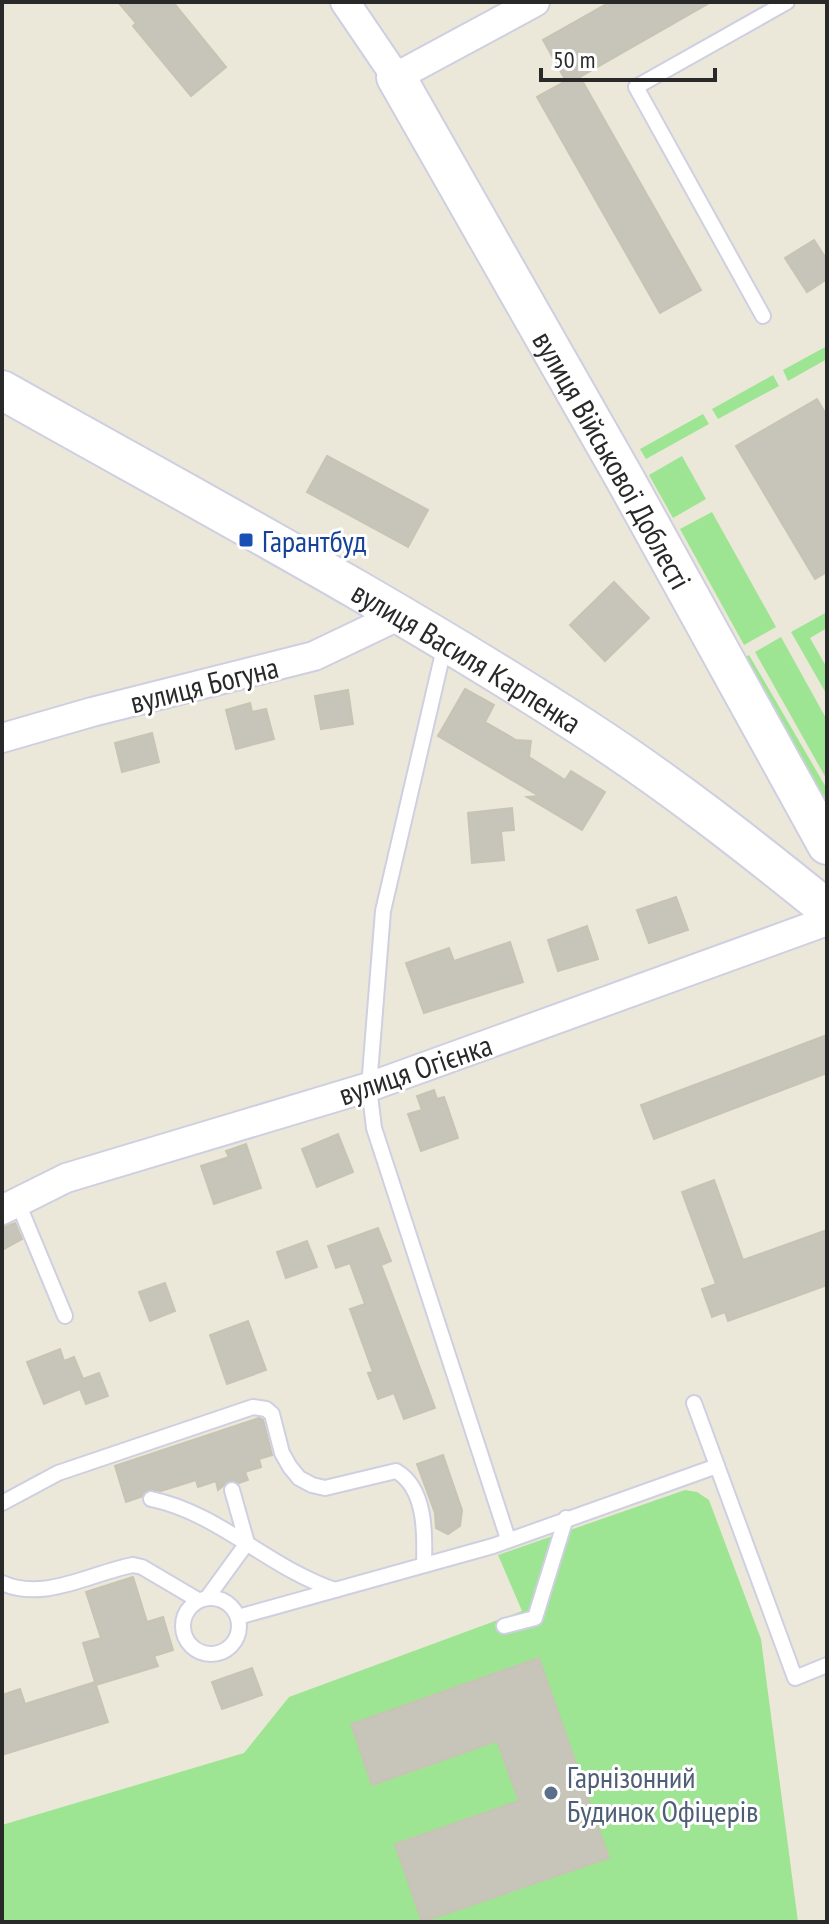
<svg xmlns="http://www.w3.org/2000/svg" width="829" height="1924" font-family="'PT Sans Narrow',sans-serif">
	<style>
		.green { fill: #9de593 }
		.building { fill: #c7c4b9; stroke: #c7c4b3; stroke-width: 2 }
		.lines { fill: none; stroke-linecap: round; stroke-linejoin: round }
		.lane-casing { stroke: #cfcfe2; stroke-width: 18 }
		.street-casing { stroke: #cfcfe2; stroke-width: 32 }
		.secondary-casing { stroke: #cfcfe2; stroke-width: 42 }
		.lane { stroke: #fff; stroke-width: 14 }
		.street { stroke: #fff; stroke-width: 28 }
		.secondary { stroke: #fff; stroke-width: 38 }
		.transit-dot { fill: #1a4fb4; stroke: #fff; stroke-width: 3 }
		.service-dot { fill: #5c6f8a; stroke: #fff; stroke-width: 3 }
		.labels { text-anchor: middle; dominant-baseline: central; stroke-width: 6; stroke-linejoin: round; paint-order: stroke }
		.street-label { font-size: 30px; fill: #292929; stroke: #fff }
		.transit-label { font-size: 30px; fill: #164399; stroke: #fff; text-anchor: start }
		.service-label { font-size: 30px; fill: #4e5e75; stroke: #fff; text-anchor: start }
	</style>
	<rect width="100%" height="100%" fill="#ece8d9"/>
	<g class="green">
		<polygon points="827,346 827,359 788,381 783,370"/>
		<polygon points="773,375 779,386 718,419 712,409"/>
		<polygon points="703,414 709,424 646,459 640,449"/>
		<polygon points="682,456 706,499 673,518 649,475"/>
		<polygon points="712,512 776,627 744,645 680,529"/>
		<polygon points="827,612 827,628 810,638 827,668 827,695 791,632"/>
		<polygon points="781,637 827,720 827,780 755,652"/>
		<polygon points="749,655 827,789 827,813 741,660"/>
		<polygon points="685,1490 697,1492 709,1500 761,1639 798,1922 2,1922 2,1825 244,1753 289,1697 522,1611 498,1555"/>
	</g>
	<g class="building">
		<polygon points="118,2 173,2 226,67 191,96 133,26 136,23"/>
		<polygon points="610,2 711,2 580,77 701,290 660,313 537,97 566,81 543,40"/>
		<polygon points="814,240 827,260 827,279 807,292 785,258"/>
		<polygon points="817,399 827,416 827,572 815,579 736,446"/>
		<polygon points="327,456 428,510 408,547 307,492"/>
		<polygon points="614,582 649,618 605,661 570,625"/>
		<polygon points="465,689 494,705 485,722 516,740 531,741 529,757 565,780 571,771 605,792 582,830 527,797 539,796 438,736"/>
		<polygon points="348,690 353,724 321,729 315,696"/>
		<polygon points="250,703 252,712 266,709 274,739 236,749 226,710"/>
		<polygon points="152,733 159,762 122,772 115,743"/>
		<polygon points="512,808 514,830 501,831 504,860 472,863 468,813"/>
		<polygon points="676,897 688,930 649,943 637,910"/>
		<polygon points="587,926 598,959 558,971 548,940"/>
		<polygon points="510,942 523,982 424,1013 406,963 449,948 454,961"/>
		<polygon points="827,1035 827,1073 654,1139 641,1105"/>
		<polygon points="434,1090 437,1099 444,1097 458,1138 421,1151 408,1114 422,1110 417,1096"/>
		<polygon points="338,1134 353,1172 317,1187 302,1149"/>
		<polygon points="246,1144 261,1188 214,1204 201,1166 229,1157 226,1151"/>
		<polygon points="714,1180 743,1260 827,1230 827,1285 728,1321 725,1312 712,1317 702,1289 716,1284 682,1192"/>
		<polygon points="15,1223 22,1239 2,1250 2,1228"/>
		<polygon points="378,1228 391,1261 381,1265 435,1408 404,1419 394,1393 378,1399 368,1373 373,1372 350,1309 365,1304 350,1263 336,1268 328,1246"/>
		<polygon points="307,1241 317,1267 286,1278 277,1252"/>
		<polygon points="165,1283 175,1311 150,1321 139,1292"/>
		<polygon points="248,1321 266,1370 227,1384 210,1335"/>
		<polygon points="60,1349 64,1361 74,1357 83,1379 99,1373 108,1396 86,1404 80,1389 44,1404 27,1362"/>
		<polygon points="259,1418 263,1420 272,1455 259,1459 261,1467 245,1472 248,1480 239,1483 229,1481 218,1490 216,1481 198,1487 196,1480 161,1491 148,1490 141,1497 126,1502 115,1466"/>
		<polygon points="443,1455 462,1510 460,1526 448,1534 436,1528 435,1513 417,1464"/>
		<polygon points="133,1577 147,1622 163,1617 173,1650 154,1656 158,1666 96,1685 83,1643 101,1638 86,1592"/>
		<polygon points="539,1658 609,1858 422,1922 395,1844 519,1801 497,1741 372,1785 351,1724"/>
		<polygon points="252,1668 262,1695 222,1709 212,1682"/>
		<polygon points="95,1682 108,1722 2,1755 2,1695 20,1689 25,1704"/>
	</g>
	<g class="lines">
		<defs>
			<g id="lane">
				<polyline points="763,316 636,87 787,2"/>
				<polyline points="445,644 383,911 369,1087 374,1128 508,1539"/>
				<polyline points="18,1203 65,1316"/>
				<polyline points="694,1403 795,1678 827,1665"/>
				<path d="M151,1499c68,14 118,69 184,91"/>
				<path d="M2,1503l56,-30 195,-66 13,2 6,5 10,39 8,14 9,11 13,7 13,3 71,-17c30,17 29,63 28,94"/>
				<path d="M2,1583c42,19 89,-10 131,-18l9,2 56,33"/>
				<circle cx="211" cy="1626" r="28"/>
				<polyline points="207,1598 247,1543 232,1490"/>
				<polyline points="238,1617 493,1546 717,1466"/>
				<polyline points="504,1626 535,1618 566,1518"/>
			</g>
			<g id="street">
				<polyline points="345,2 396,77 535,2"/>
				<polyline points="2,738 92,712 314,656 400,615"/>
				<polyline points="2,1210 66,1178 369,1087 827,921"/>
			</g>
			<g id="secondary">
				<path id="s1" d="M396,77l229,402 202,366"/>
				<path id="s2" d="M2,390c195,110 394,216 582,338 85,55 164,117 243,181"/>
			</g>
		</defs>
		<use href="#lane" class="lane-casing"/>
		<use href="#street" class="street-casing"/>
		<use href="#secondary" class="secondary-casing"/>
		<use href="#lane" class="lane"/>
		<use href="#street" class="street"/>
		<use href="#secondary" class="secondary"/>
	</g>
	<rect class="transit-dot" x="238" y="532" width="16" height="16" rx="4"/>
	<circle class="service-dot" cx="551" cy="1793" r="8"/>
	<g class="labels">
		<g class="street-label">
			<text stroke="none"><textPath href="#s1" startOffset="440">вулиця Військової Доблесті</textPath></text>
			<text stroke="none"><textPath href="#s2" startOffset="536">вулиця Василя Карпенка</textPath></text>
			<text transform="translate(204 684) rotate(-14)">вулиця Богуна</text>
			<text transform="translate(415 1069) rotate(-19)">вулиця Огієнка</text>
		</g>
		<g class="transit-label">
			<text x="262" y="540">Гарантбуд</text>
		</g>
		<g class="service-label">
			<text x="567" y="1776">Гарнізонний<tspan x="567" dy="34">Будинок Офіцерів</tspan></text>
		</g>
	</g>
	<rect width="829" height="1924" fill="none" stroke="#292929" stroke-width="8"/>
	<path d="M541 68v12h174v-12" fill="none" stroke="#292929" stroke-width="4"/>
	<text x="553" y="68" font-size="24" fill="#292929" stroke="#ffffff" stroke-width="6" paint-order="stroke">50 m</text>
</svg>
